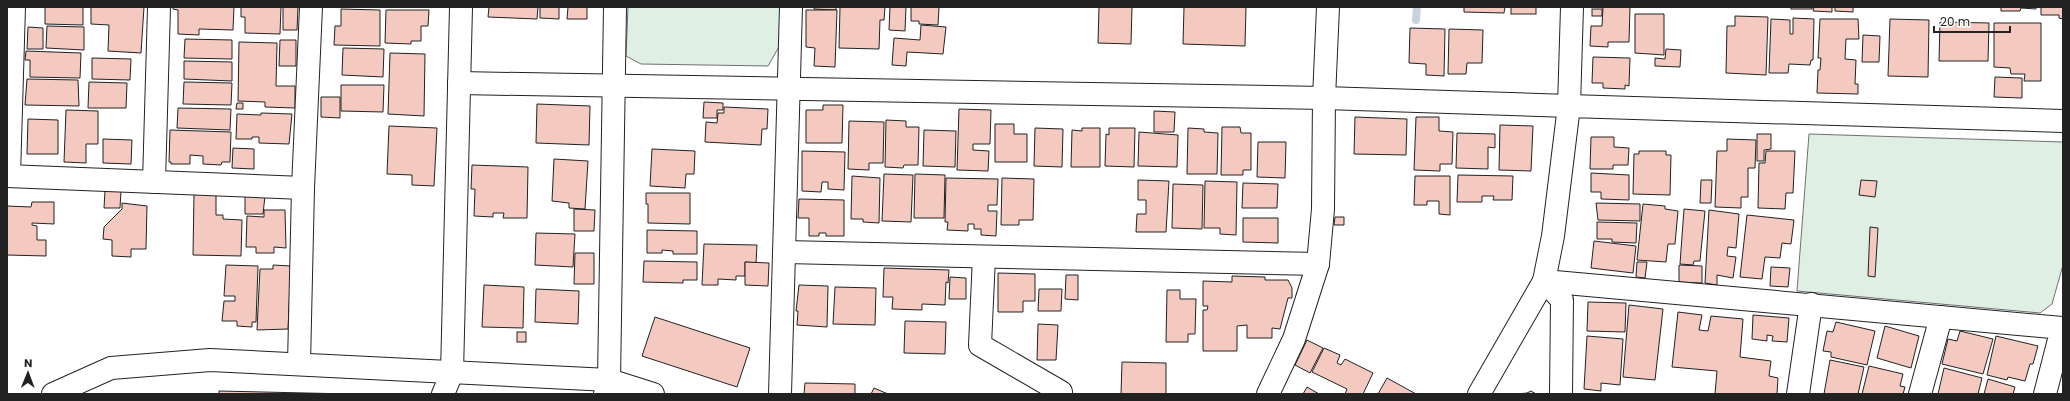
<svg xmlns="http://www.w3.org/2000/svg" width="2070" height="401" font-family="Poppins,sans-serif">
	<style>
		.green { fill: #e0efe3; stroke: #6f6f6f }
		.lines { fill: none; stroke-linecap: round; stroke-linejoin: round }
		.stream { stroke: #c7d3dd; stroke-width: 8 }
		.building { fill: #f3c9c0; stroke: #222 }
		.minor-casing { stroke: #222; stroke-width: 24 }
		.minor { stroke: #fff; stroke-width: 22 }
	</style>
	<rect width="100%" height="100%" fill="#fff"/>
	<g class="green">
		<polygon points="628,7 781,7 780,45 768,66 641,64 626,56"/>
		<polygon points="1809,134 2063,142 2063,265 2052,304 2040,313 1797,291"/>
	</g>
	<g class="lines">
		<polyline class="stream" points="1416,20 1417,7"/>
	</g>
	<g class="building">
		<polygon points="45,7 83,7 83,25 45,24"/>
		<polygon points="91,7 144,7 141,53 108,51 109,25 91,24"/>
		<polygon points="173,7 234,7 233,30 199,29 199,35 178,34 178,10 173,9"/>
		<polygon points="241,7 281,7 280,34 245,33 245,17 241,17"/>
		<polygon points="283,7 298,7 297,30 283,30"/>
		<polygon points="489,7 538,7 537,19 488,17"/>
		<polygon points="540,7 559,7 559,19 540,18"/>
		<polygon points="568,7 587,7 587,19 567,19"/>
		<polygon points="814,7 836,7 836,10 814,9"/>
		<polygon points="840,7 885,7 884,20 880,20 879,49 839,48"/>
		<polygon points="890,7 906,7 905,31 889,30"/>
		<polygon points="911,7 939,7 938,25 919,24 919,21 911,21"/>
		<polygon points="1099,7 1132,7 1131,44 1098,43"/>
		<polygon points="1184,7 1246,7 1245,46 1183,44"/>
		<polygon points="1464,7 1505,7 1504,13 1464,12"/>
		<rect x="1511" y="7" width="25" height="7"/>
		<polygon points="1603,7 1630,7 1629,42 1608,42 1608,47 1590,46 1591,26 1602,26"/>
		<rect x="1791" y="7" width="21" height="2"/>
		<polygon points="1814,7 1832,7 1832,12 1813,11"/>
		<polygon points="1835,7 1853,7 1853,12 1835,11"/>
		<polygon points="2001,7 2036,7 2036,9 2021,8 2020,11 2001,11"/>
		<polygon points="2041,7 2063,7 2063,19 2059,18 2059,15 2041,15"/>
		<polygon points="341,9 380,10 380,46 334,45 335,26 341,26"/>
		<rect x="1592" y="9" width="10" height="7"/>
		<polygon points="386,10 429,10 428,26 421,26 421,41 411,41 411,44 385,43"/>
		<polygon points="806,10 837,10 835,67 814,66 815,48 806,47"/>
		<polygon points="1635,14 1664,14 1664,55 1635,53"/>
		<polygon points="1735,16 1768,17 1766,75 1726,73 1727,26 1735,26"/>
		<polygon points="1793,18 1814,19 1813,60 1811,60 1810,65 1789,64 1788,73 1769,73 1771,19 1790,20 1790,34 1793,34"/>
		<polygon points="1820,19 1858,19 1859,39 1846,39 1845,59 1856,60 1855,84 1858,84 1858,94 1817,93 1818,70 1820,70 1821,58 1818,58"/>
		<polygon points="1890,19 1929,20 1928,77 1888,76"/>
		<polygon points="1940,22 1989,23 1988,61 1939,61"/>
		<polygon points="1994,23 2041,23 2041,81 2024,81 2025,74 2011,74 2010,68 1994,67"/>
		<polygon points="921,25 946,27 943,54 907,52 906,66 892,65 894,38 920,40"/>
		<polygon points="47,26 84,27 84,50 46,48"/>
		<polygon points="28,27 43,28 43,49 27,49"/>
		<polygon points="1410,28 1445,29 1444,76 1426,75 1426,64 1409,63"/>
		<polygon points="1449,29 1483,30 1482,63 1467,63 1466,74 1448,74"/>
		<polygon points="1863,35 1880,36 1879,62 1862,62"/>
		<polygon points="185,39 232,40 232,59 184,58"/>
		<polygon points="280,40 296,40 296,66 279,66"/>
		<polygon points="239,42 277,43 276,86 295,86 295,108 265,107 265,102 238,101"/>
		<polygon points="343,48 384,49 383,77 342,75"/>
		<polygon points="1666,49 1681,50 1680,67 1655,66 1655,58 1665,59"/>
		<polygon points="26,51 81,53 80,78 30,77 30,60 25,60"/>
		<polygon points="390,53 425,54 424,116 388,114"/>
		<polygon points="1593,57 1630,58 1629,86 1625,85 1625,89 1603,88 1603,83 1592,83"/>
		<polygon points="92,58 131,59 130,80 92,79"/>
		<polygon points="184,61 232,62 232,81 184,79"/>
		<polygon points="1995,77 2022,78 2022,98 1994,97"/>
		<polygon points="27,79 78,80 79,106 25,105"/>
		<polygon points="89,82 127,83 126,108 88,108"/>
		<polygon points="184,82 232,83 231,105 183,104"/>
		<polygon points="341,85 384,85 383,112 341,111"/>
		<polygon points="321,97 340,97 340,118 321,117"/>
		<polygon points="704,102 723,103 723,110 717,110 717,118 703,118"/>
		<polygon points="237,103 243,103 243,109 236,109"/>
		<polygon points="537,104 590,106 589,145 536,143"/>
		<polygon points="823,105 843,105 842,143 806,143 806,110 823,110"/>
		<polygon points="724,107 768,109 767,129 762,129 761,145 705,142 706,122 717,123 718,113 724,113"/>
		<polygon points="178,108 231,109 230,130 177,128"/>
		<polygon points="959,109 991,110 990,144 973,144 973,150 989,151 988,171 957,170"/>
		<polygon points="66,110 98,111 98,144 86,144 86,163 64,162"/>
		<polygon points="1154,111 1175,112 1174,132 1154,132"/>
		<polygon points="261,113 292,114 289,144 259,143 259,137 252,137 252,139 236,139 237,114 261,115"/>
		<polygon points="1355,117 1407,119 1406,155 1354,154"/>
		<polygon points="1416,117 1439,117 1439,131 1453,132 1452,164 1440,164 1440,171 1414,170"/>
		<polygon points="28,119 58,120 58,154 27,154"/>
		<polygon points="886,120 906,121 906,127 919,127 918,165 904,165 903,168 885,167"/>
		<polygon points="849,121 884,122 883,163 869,163 869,170 848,169"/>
		<polygon points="995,124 1014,124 1014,134 1027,134 1027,162 995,162"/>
		<polygon points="1500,125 1533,126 1531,171 1499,170"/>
		<polygon points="389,126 437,128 434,186 412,185 412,175 387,174"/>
		<polygon points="1222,127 1240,127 1241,133 1251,133 1251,170 1243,170 1243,175 1221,175"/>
		<polygon points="1035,128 1063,129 1062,167 1034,166"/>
		<polygon points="1082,128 1100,128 1100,167 1071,167 1072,130 1082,131"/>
		<polygon points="1109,128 1135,128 1134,167 1105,166 1106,134 1109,135"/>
		<polygon points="1188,128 1204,129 1204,132 1218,133 1217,174 1187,174"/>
		<polygon points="170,130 231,132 230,162 222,162 221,165 203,164 203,156 190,155 190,164 171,164 171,162 169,162"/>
		<polygon points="924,130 956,131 955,167 923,166"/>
		<polygon points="1139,132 1178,135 1177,167 1138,166"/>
		<polygon points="1457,133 1495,134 1495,148 1488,147 1488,169 1456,168"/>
		<polygon points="1757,134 1771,134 1771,149 1764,150 1764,161 1757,161"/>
		<polygon points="1591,137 1614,137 1614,147 1629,148 1628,165 1613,165 1613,169 1590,169"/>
		<polygon points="103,139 132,140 131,164 103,163"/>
		<polygon points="1727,139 1756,140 1755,168 1748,168 1748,197 1741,197 1741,208 1715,207 1717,151 1727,151"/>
		<polygon points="1258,142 1286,142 1285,178 1257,177"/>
		<polygon points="233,148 254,149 254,169 232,168"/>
		<polygon points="652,149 695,151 694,174 686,174 685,188 650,186"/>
		<polygon points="802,151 845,152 844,190 828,189 828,182 822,182 821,192 802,191"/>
		<polygon points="1639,151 1666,151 1666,155 1671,155 1670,195 1633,194 1634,154 1639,154"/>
		<polygon points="1766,151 1795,151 1793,193 1786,193 1785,209 1758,208 1759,163 1765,163"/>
		<polygon points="554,159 588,161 585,209 569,208 569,203 552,201"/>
		<polygon points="472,165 528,167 527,218 503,218 504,213 493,213 493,217 474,216 475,189 471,189"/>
		<polygon points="1591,173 1629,175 1629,200 1601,199 1601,192 1591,192"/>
		<polygon points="884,174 913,175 911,222 882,221"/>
		<polygon points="915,174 945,175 944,218 914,218"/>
		<polygon points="1458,175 1513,176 1512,200 1493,200 1494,196 1482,196 1482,202 1457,202"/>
		<polygon points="852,176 880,178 879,223 863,222 863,219 851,219"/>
		<polygon points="1415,176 1450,176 1450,215 1439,214 1439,201 1427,201 1427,205 1414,205"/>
		<polygon points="946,178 998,179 997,205 988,205 988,211 997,211 996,236 981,235 981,229 974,229 974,224 968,224 968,231 947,230 948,222 945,222"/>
		<polygon points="1002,178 1034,179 1033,220 1019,220 1019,225 1001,225"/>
		<polygon points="1138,180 1169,181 1166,232 1136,232 1137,214 1146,214 1146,200 1138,200"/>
		<polygon points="1701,180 1712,180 1711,203 1700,203"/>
		<polygon points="1861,180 1877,181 1875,197 1859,195"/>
		<polygon points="1205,181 1237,182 1236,235 1220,234 1220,228 1204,228"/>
		<polygon points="1243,183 1278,184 1277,208 1242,208"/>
		<polygon points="1173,184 1203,185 1202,229 1172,228"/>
		<polygon points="105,191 121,191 120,208 104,208"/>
		<polygon points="194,193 216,193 216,215 223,215 223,219 242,220 241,256 193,255"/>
		<polygon points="646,193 690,193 690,224 648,223 648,204 646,204"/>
		<polygon points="245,196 265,196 263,214 245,214"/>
		<polygon points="799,199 844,200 844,236 826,236 826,233 819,233 819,236 809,236 809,218 798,218"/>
		<polygon points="32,202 54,202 54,224 32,223 32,225 37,226 37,240 46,240 46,256 7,255 7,206 31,207"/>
		<polygon points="122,203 147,206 146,249 131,249 131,257 112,256 112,240 103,239 104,227 122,209"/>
		<polygon points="1596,203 1640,204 1640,221 1598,220"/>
		<polygon points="1643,204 1665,206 1665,209 1678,211 1675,244 1668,244 1666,262 1637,260"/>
		<polygon points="574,209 595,210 594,231 574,231"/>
		<polygon points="1684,209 1705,211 1700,261 1694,261 1693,265 1680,264"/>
		<polygon points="264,210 285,210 286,248 274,247 274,253 256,253 256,247 246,247 247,216 264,217"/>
		<polygon points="1709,210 1739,214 1736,248 1728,247 1727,256 1736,257 1733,278 1717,275 1717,285 1705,283"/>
		<polygon points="1747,215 1794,220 1791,244 1782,243 1780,258 1765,257 1762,279 1740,277"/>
		<polygon points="1335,217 1344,217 1344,225 1334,225"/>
		<polygon points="1243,218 1278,218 1278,243 1243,242"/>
		<polygon points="1597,222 1637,223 1636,243 1612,242 1612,239 1597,239"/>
		<polygon points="1870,227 1878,228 1875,277 1868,276"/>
		<polygon points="647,230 697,231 697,254 673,254 673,251 662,250 662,253 647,253"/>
		<polygon points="536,233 575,234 573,267 535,265"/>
		<polygon points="1594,241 1636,246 1633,273 1591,268"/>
		<polygon points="704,244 757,245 756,263 745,262 745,276 736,276 736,280 718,279 718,285 702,285"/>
		<polygon points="575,253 594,253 594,284 574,284"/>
		<polygon points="644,261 697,262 697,280 683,280 683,283 643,282"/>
		<polygon points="745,262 769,263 768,286 745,285"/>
		<polygon points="1637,262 1647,262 1645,278 1636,277"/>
		<polygon points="226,265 258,266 256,322 252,322 252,327 237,326 237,321 222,321 224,301 235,301 235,296 224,296"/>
		<polygon points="273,265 291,266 288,329 257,330 260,269 273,269"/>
		<polygon points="1679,265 1702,266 1702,283 1679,282"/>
		<polygon points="1771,267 1790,268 1788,287 1770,286"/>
		<polygon points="884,268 949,270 948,283 946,282 945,305 922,304 922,310 892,309 893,297 883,297"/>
		<polygon points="998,273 1035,274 1035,301 1023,301 1023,312 998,312"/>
		<polygon points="1066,275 1078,275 1078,300 1065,299"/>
		<polygon points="1232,276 1265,277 1265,280 1288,280 1292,288 1292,298 1288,298 1280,329 1272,328 1272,338 1247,338 1247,325 1237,326 1237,351 1203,351 1203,310 1207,310 1208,306 1203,306 1203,281 1232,282"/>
		<polygon points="950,277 966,278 966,299 949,299"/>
		<polygon points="484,285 524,287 523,328 482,327"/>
		<polygon points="799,285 828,286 827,327 797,325 798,311 796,311"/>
		<polygon points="835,287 876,288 875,325 833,324"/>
		<polygon points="536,289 579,291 578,324 535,322"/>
		<polygon points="1039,289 1062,289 1061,311 1038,311"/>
		<polygon points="1167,290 1180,290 1180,299 1196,299 1195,334 1188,334 1188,342 1166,342"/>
		<polygon points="1588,302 1626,303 1625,332 1587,331"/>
		<polygon points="1629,305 1663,309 1655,380 1623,377"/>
		<polygon points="1678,312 1702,315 1699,330 1708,331 1711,316 1743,319 1740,357 1771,361 1769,376 1778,378 1777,394 1715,394 1717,371 1672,367"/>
		<polygon points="1753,315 1789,318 1787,342 1772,341 1773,336 1767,335 1767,341 1752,339"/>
		<polygon points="655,317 750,348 737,387 642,356"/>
		<polygon points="905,321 946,322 945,354 904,353"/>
		<polygon points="1836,322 1875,331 1867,365 1831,357 1831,352 1823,351 1827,331 1833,332"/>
		<polygon points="1038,324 1058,325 1056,360 1037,360"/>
		<polygon points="1885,326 1919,336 1911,368 1877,358"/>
		<polygon points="1960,331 1993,339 1983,374 1942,364 1948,339 1957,341"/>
		<rect x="517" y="332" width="9" height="10"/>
		<polygon points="1587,336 1623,339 1620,385 1601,383 1601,391 1584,389"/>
		<polygon points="1996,336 2038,346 2033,364 2030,364 2025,381 2008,377 2007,380 1987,375"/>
		<polygon points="1307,340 1323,348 1310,373 1295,365"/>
		<polygon points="1324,348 1340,355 1337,363 1341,365 1345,359 1373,373 1363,394 1345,394 1347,389 1312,372"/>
		<polygon points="1830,360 1864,367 1858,394 1824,394"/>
		<polygon points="1122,362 1166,363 1166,394 1121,394"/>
		<polygon points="1869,366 1903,374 1900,386 1905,387 1903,394 1862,394"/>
		<polygon points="1944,368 1982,378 1978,394 1938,394"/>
		<polygon points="1387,378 1416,394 1378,394"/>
		<polygon points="1988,379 2015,387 2013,394 1984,394"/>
		<polygon points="805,383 855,384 855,394 804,394"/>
		<polygon points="1307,387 1319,394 1303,394"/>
		<polygon points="874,388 888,394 871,394"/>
		<polygon points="219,391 306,393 350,394 219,394"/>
		<polygon points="1531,391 1536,394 1517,394 1527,393"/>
	</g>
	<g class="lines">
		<defs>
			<g id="minor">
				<polyline points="459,83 1324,98 1569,106 1572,7"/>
				<polyline points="7,176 303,188"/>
				<polyline points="9,176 14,7"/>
				<polyline points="154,182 159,7"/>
				<polyline points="785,252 1318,264"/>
				<polyline points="984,257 980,345 1061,392"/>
				<polyline points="1544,281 2062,328 2045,394"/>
				<polyline points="1544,281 1562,300 1561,394"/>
				<polyline points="299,364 303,188 311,7"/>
				<polyline points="53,394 111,368 210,360 609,380 653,394"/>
				<polyline points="443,394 452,373 461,7"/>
				<polyline points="605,394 609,380 615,7"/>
				<polyline points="780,394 791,7"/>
				<polyline points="1268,394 1294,339 1318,264 1323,209 1324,98 1328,7"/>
				<polyline points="1479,394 1544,281 1553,236 1569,106 2063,121"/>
				<polyline points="1798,394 1811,304"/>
				<polyline points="1920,394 1941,317"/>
			</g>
		</defs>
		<use href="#minor" class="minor-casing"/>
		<use href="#minor" class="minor"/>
	</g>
	<rect width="2070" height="401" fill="none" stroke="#222222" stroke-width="16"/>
	<g transform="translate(28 373) rotate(1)" stroke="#ffffff" stroke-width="3" paint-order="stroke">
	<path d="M0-3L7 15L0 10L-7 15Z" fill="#222222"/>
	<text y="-6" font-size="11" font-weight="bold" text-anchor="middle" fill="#222222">N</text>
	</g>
	<path d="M1934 26v6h76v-6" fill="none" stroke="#222222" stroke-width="2"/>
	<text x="1940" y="26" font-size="12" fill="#222222" stroke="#ffffff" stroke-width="3" paint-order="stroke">20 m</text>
</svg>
